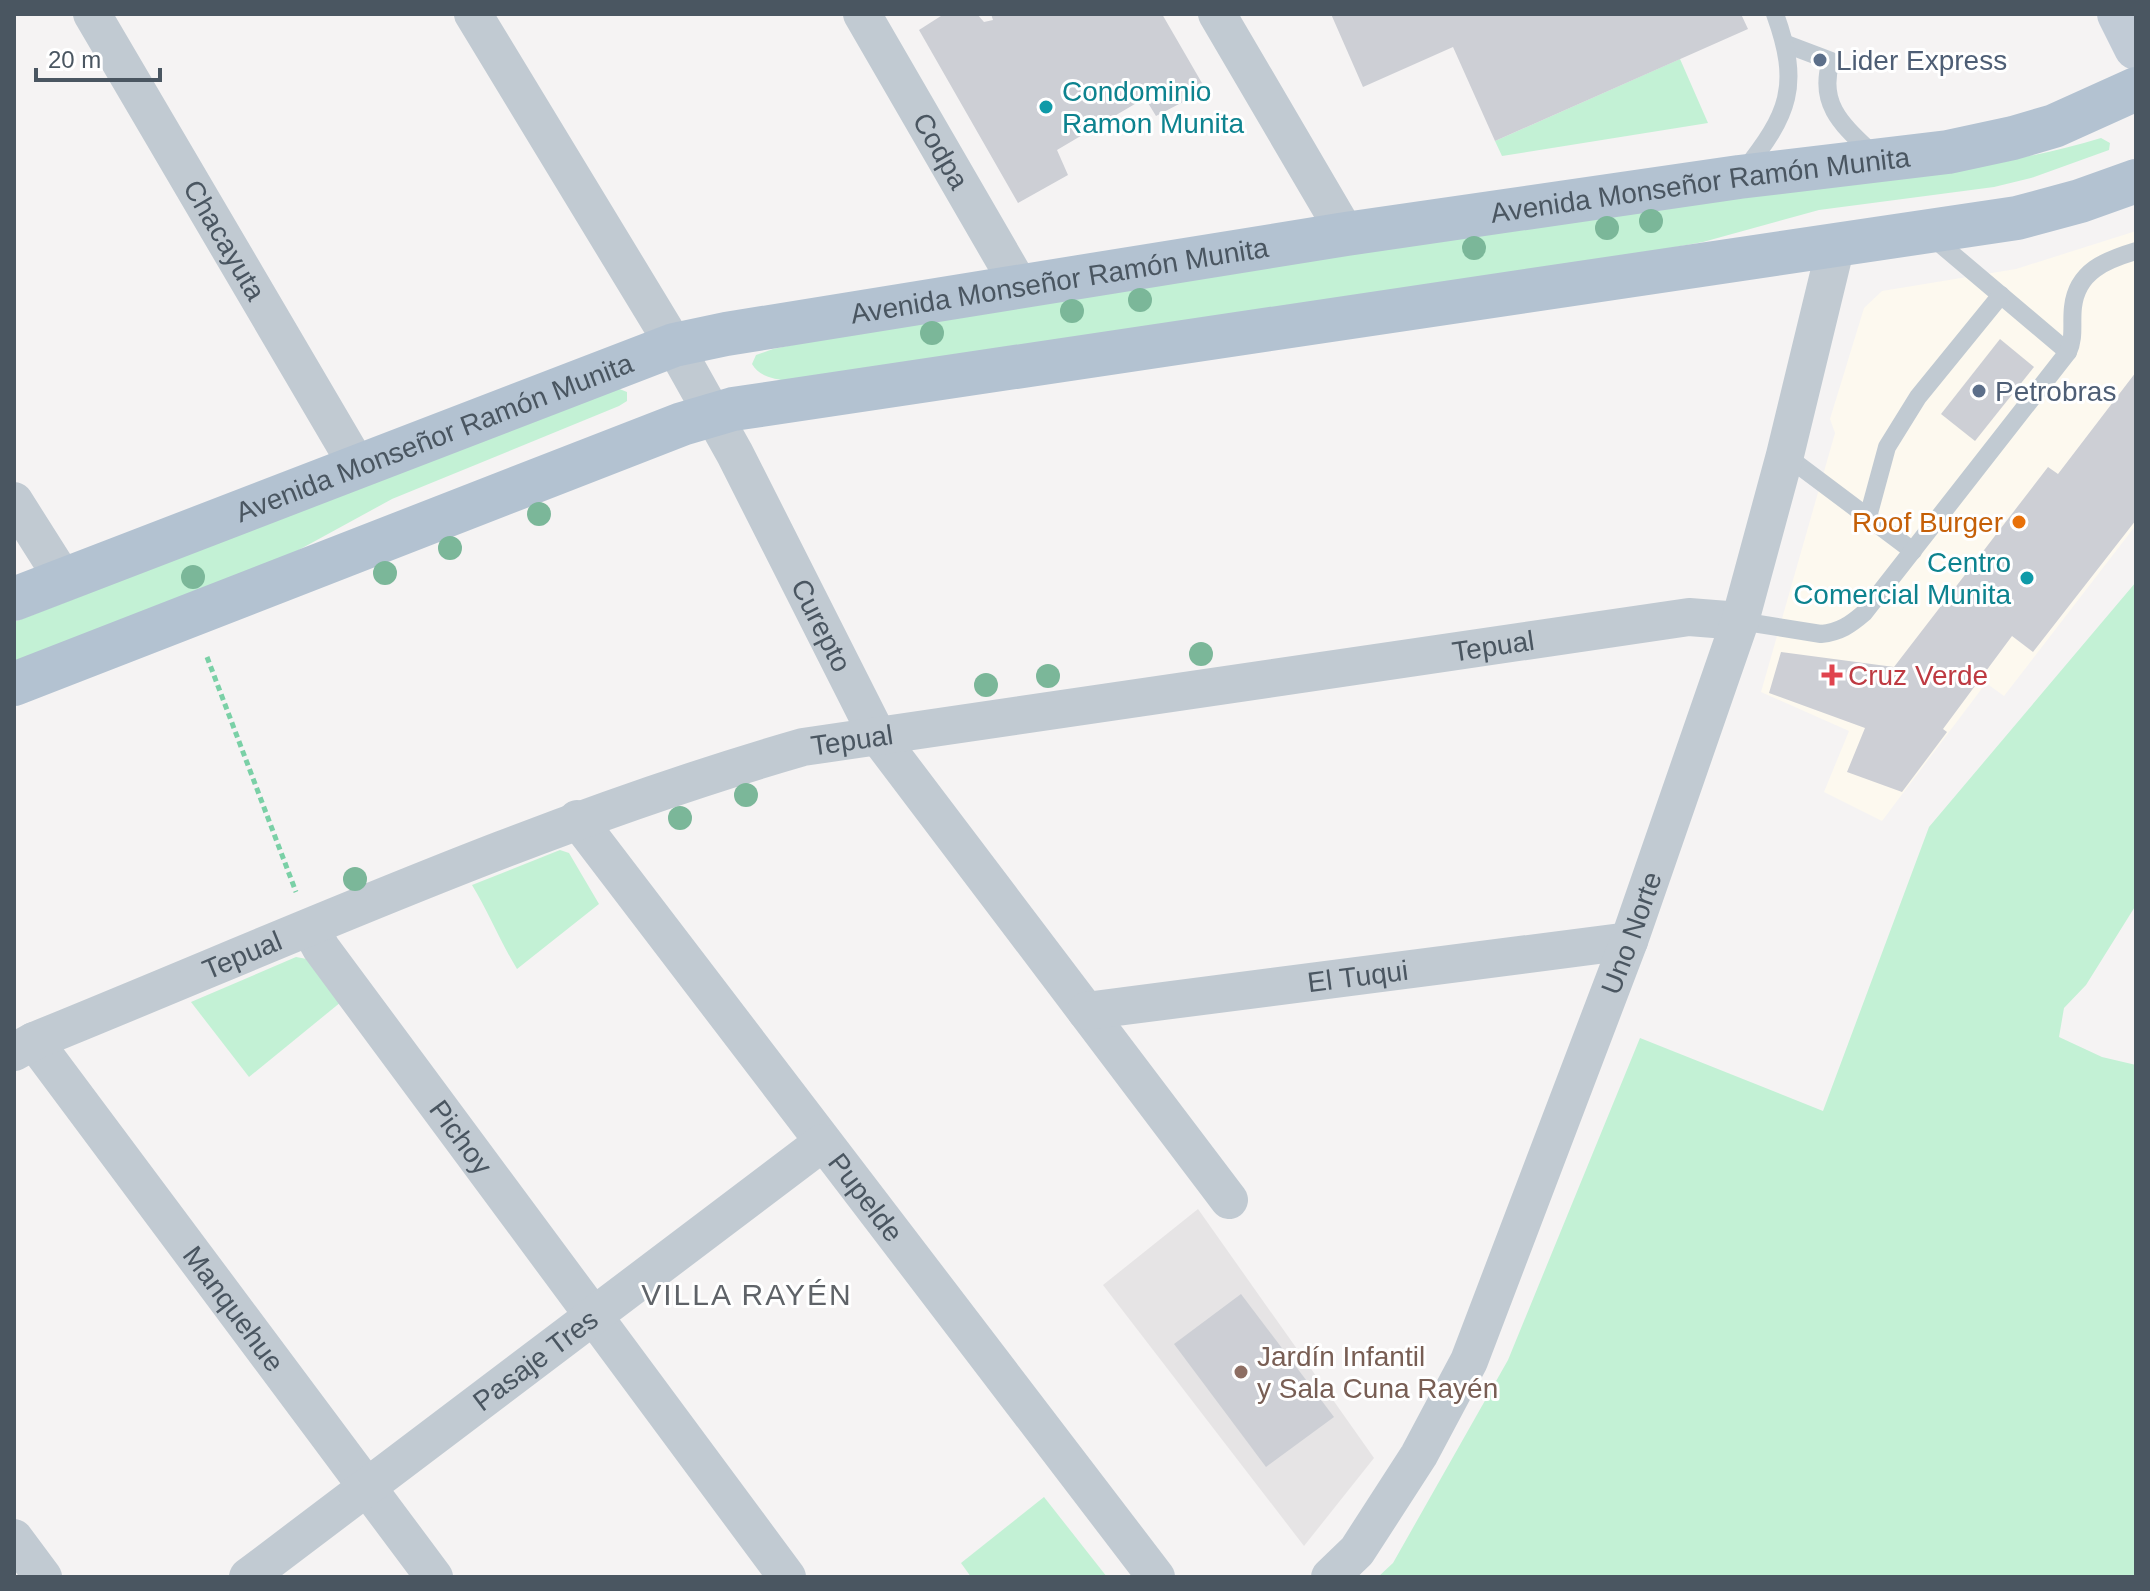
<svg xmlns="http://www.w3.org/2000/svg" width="2150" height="1591" font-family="Arial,sans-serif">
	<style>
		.commercial { fill: #fdf9ef }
		.education { fill: #e6e4e5 }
		.green { fill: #c3f1d5 }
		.building { fill: #cdcfd5 }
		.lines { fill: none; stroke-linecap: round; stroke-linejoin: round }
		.path { stroke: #7ad0a6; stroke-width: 5; stroke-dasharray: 6 4; stroke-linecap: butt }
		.service { stroke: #c1cad2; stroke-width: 18 }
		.minor { stroke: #c1cad2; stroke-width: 38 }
		.secondary { stroke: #c1cbd6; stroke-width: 44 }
		.primary { stroke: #b3c2d1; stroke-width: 44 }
		.tree { fill: #7bb799 }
		.service-dot { fill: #5c6f8a; stroke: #fff; stroke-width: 3 }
		.culture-dot { fill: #0f9aa8; stroke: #fff; stroke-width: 3 }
		.food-dot { fill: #e8710a; stroke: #fff; stroke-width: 3 }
		.health-dot { fill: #e0444e; stroke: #fff; stroke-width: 3 }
		.education-dot { fill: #8d6e63; stroke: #fff; stroke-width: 3 }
		.labels { text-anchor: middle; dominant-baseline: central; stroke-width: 6; stroke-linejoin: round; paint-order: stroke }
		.service-label { font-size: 28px; fill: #4e5e75; stroke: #fff; text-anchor: start }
		.culture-label { font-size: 28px; fill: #0d838f; stroke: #fff; text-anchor: start }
		.street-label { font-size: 28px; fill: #4a5661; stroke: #fff }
		.food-label { font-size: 28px; fill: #c56008; stroke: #fff; text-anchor: end }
		.health-label { font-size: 28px; fill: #be3a42; stroke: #fff; text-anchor: start }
		.education-label { font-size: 28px; fill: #785e54; stroke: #fff; text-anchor: start }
		.neighbourhood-label { font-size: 30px; letter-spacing: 2px; fill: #5f6368; stroke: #fff }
	</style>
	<rect width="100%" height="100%" fill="#f5f3f3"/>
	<polygon class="commercial" points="2136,231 2136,525 2004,696 1986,683 1882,821 1824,792 1849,731 1761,692 1835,433 1830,419 1864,308 1882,291 2016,269"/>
	<polygon class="education" points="1198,1209 1374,1458 1304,1546 1103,1285"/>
	<g class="green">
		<polygon points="1680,59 1708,123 1502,156 1495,141"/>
		<path d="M2101,138l9,5 -1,7 -78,28 -37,9 -175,23 -116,32 -44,8 -871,131c-13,-2 -29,-4 -36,-17l4,-9 17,-6 58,-12c300,-48 600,-99 900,-144 123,-19 251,-18 370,-55z"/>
		<polygon points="617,388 627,392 627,401 619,406 392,499 284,558 14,663 14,622"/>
		<polygon points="2136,582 2136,905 2086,985 2064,1008 2059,1037 2102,1057 2136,1065 2136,1577 1378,1577 1393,1563 1508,1360 1640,1038 1823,1111 1929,827"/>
		<path d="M560,850l9,3 30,51 -82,65c-17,-28 -28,-56 -45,-84z"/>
		<polygon points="296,957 307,959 341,1002 249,1077 191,1002"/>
		<polygon points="1044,1497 1107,1577 971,1577 961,1563"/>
	</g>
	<g class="building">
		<polygon points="944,14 977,14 984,22 993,20 991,14 1162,14 1206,90 1156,116 1145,98 1057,150 1068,175 1018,203 919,30"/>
		<polygon points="1331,14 1741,14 1748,29 1495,141 1453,47 1363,87"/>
		<polygon points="2000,339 2034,367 1975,441 1941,414"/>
		<polygon points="2136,372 2136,520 2033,652 2012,636 1943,729 1947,732 1902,792 1847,772 1865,728 1769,693 1781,652 1894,667 2048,467 2058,474"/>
		<polygon points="1241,1294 1334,1417 1266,1467 1174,1344"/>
	</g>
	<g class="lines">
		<polyline class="path" points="207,657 296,892"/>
		<g class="service">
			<path d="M1786,44l45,17c-14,45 14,66 44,95"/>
			<path d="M1743,172c46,-58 58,-86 32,-158"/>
			<polyline points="1932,237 2068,352"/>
			<polyline points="1785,455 1913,551"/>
			<polyline points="1868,517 1887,447 1918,397 2001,295"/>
			<path d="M1740,621l81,13c19,-2 29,-9 43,-21l204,-261c7,-15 3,-29 5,-45 4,-36 33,-47 63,-56"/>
		</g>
		<g class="minor">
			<path id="s1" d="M92,14l266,453"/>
			<path id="s2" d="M473,14l201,331 61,109 142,281 352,465"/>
			<path id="s3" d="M862,14l158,273"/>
			<polyline points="1217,14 1346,234"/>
			<polyline points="14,501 64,580"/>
			<path id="s4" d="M577,819l579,758"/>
			<path id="s5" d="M310,928l11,20 466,629"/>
			<path id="s6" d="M1086,1011l543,-70"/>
			<path id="s7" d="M34,1041l400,536"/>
			<path id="s8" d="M14,1052l20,-11c254,-103 505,-218 769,-294l886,-130 51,4"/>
			<polyline points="14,1538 43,1577"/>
			<path id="s9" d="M248,1577l574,-434"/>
			<path id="s10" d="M1330,1577l27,-26 62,-96 50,-94 160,-420 111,-320 45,-166 51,-210"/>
		</g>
		<polyline class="secondary" points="2119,14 2136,48"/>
		<g class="primary">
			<path id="s11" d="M14,599l660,-254 52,-11 620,-100 393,-57 209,-25 65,-14 41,-12 82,-37"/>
			<polyline points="14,684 682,424 733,409 2017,218 2080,201 2136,181"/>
		</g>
	</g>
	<g class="tree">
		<circle cx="1651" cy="221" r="12"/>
		<circle cx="1607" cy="228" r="12"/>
		<circle cx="1474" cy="248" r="12"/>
		<circle cx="1140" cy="300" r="12"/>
		<circle cx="1072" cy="311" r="12"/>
		<circle cx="932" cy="333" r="12"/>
		<circle cx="539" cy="514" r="12"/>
		<circle cx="450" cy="548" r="12"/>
		<circle cx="385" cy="573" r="12"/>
		<circle cx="193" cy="577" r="12"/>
		<circle cx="1201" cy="654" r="12"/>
		<circle cx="1048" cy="676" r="12"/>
		<circle cx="986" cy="685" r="12"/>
		<circle cx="746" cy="795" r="12"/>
		<circle cx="680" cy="818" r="12"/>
		<circle cx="355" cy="879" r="12"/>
	</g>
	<g class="service-dot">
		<circle cx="1820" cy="60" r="8"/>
		<circle cx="1979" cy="391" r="8"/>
	</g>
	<g class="culture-dot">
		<circle cx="1046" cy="107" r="8"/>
		<circle cx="2027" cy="578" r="8"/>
	</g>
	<circle class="food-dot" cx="2019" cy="522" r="8"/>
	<path class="health-dot" d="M1828 663h8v8h8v8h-8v8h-8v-8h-8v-8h8z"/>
	<circle class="education-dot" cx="1241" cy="1372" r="8"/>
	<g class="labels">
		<g class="service-label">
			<text x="1836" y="60">Lider Express</text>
			<text x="1995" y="391">Petrobras</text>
		</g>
		<g class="culture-label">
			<text x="1062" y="91">Condominio<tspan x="1062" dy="32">Ramon Munita</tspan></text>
			<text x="2011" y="562" text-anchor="end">Centro<tspan x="2011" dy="32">Comercial Munita</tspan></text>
		</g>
		<g class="street-label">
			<text stroke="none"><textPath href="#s3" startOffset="158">Codpa</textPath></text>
			<text stroke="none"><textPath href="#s11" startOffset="1746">Avenida Monseñor Ramón Munita</textPath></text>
			<text stroke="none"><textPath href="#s1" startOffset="262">Chacayuta</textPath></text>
			<text stroke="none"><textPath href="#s11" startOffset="1098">Avenida Monseñor Ramón Munita</textPath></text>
			<text stroke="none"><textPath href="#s11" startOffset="450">Avenida Monseñor Ramón Munita</textPath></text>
			<text stroke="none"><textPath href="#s2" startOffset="704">Curepto</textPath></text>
			<text stroke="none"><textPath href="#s8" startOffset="1544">Tepual</textPath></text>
			<text stroke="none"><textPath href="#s8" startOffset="896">Tepual</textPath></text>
			<text stroke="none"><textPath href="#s10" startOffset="716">Uno Norte</textPath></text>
			<text stroke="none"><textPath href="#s8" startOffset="248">Tepual</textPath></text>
			<text stroke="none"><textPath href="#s6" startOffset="274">El Tuqui</textPath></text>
			<text stroke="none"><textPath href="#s5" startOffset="258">Pichoy</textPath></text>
			<text stroke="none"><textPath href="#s4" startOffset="476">Pupelde</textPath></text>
			<text stroke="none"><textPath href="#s7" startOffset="334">Manquehue</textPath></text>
			<text stroke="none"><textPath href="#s9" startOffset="360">Pasaje Tres</textPath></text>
		</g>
		<g class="food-label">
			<text x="2003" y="522">Roof Burger</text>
		</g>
		<g class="health-label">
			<text x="1848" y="675">Cruz Verde</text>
		</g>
		<g class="education-label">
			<text x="1257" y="1356">Jardín Infantil<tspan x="1257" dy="32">y Sala Cuna Rayén</tspan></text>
		</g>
		<g class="neighbourhood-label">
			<text x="747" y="1294">VILLA RAYÉN</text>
		</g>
	</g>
	<rect width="2150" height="1591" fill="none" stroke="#4a5661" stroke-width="32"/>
	<path d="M36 68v12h124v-12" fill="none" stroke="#4a5661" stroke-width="4"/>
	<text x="48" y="68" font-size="24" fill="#4a5661" stroke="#ffffff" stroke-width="6" paint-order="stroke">20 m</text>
</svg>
